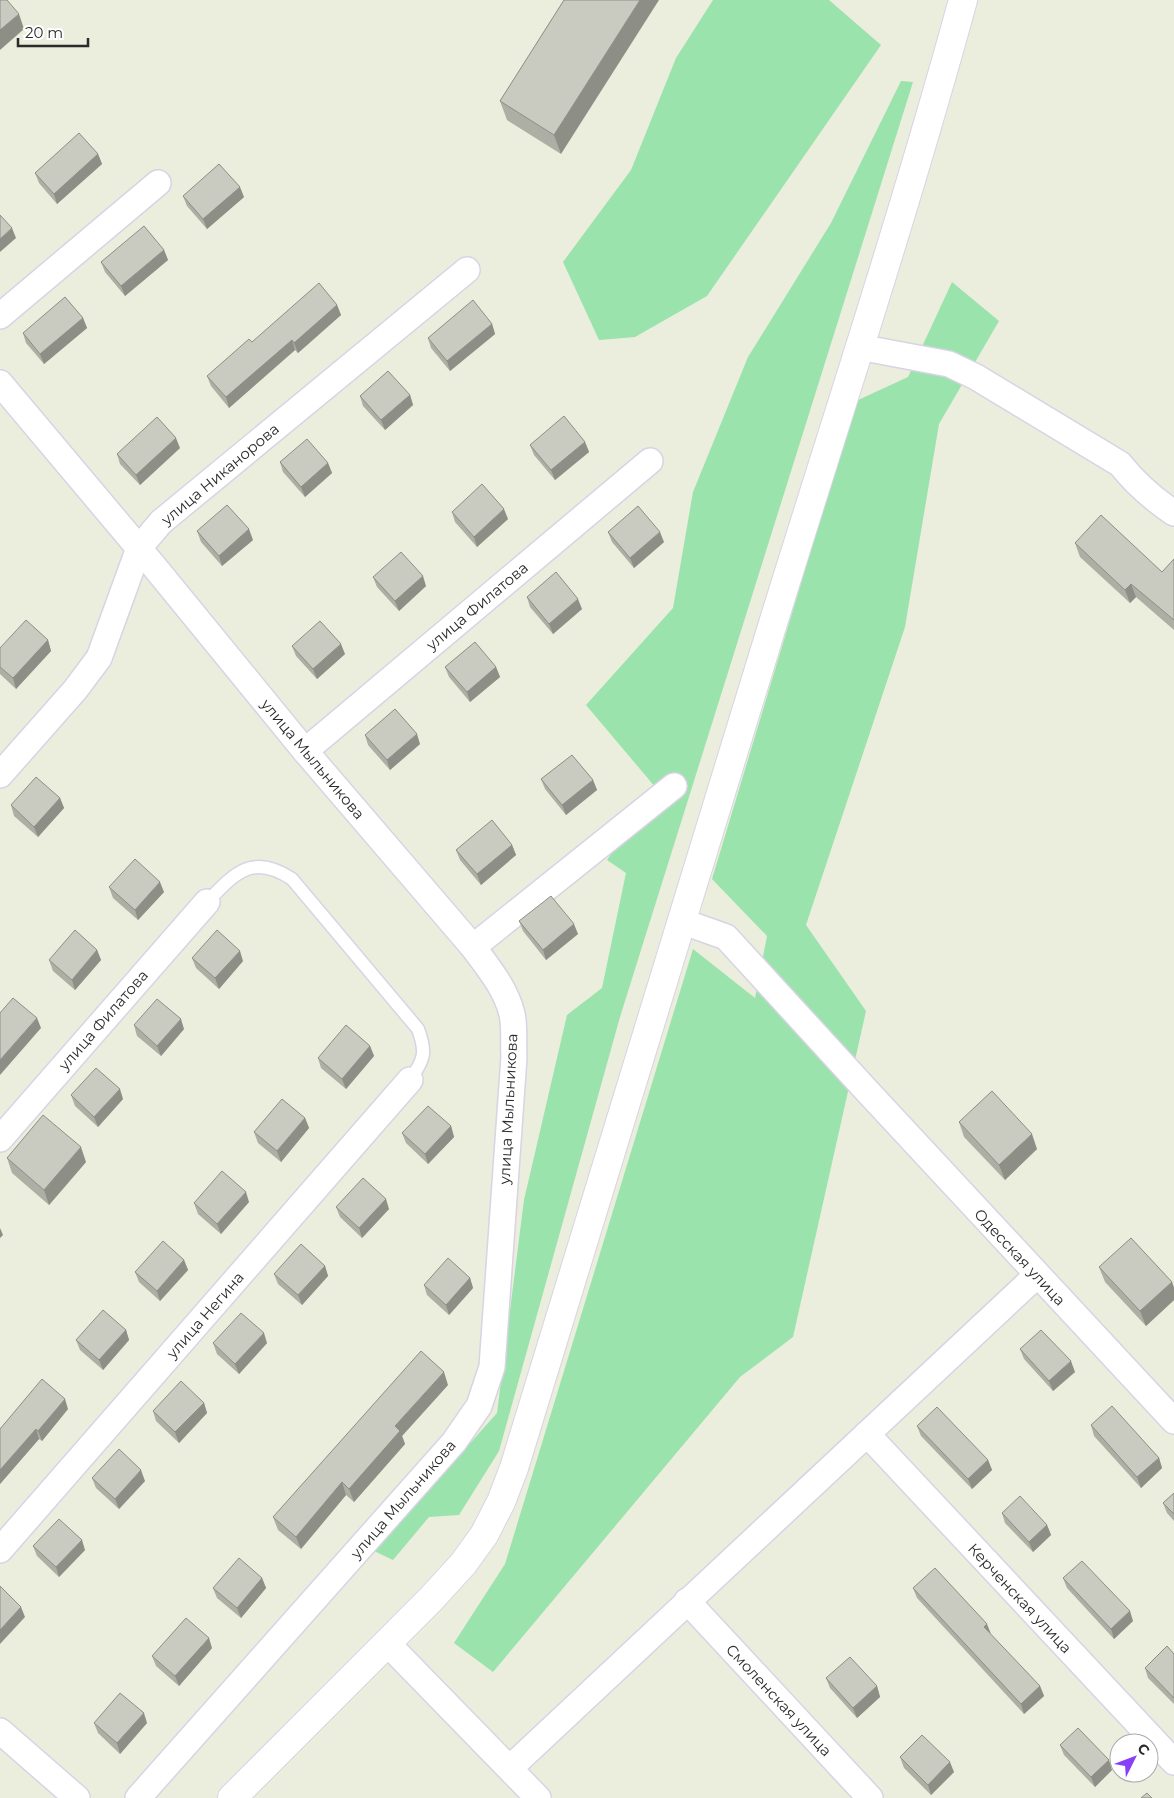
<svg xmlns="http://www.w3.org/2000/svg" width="1174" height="1798" font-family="Montserrat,sans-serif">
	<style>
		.green { fill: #9ae3ac }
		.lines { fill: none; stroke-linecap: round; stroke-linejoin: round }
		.service-casing { stroke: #d9d3e4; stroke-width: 15 }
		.minor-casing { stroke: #d9d3e4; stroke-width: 28 }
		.tertiary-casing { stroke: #d9d3e4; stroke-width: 30 }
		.service { stroke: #fff; stroke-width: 12 }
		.minor { stroke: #fff; stroke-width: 25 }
		.tertiary { stroke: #fff; stroke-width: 28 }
		.wall { fill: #adafa5 }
		.shaded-wall { fill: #8d8e86 }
		.building { fill: #c9cbc0; stroke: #8d8e86 }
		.labels { text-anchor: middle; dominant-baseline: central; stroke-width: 4; stroke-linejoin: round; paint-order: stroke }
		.street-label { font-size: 15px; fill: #2b2b2b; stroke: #fff }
	</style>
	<rect width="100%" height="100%" fill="#ebeddd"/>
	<g class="green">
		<polygon points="713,0 829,0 881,45 707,296 635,337 599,340 563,262 631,170 676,58"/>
		<polygon points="901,81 913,82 620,1017 499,1451 459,1515 429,1517 393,1560 374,1551 497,1413 524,1200 567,1015 602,988 626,873 607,860 656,788 586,705 673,608 693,492 748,357 831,223"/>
		<polygon points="952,282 999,321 939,424 905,627 806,925 866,1011 793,1337 740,1377 493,1672 454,1643 505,1564 693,949 755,998 767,936 712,879 856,401 908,377"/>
	</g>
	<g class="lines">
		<defs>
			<path id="service" d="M207,902c28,-29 45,-49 85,-23l126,150c9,24 6,31 -8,51"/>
			<g id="minor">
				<polyline points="0,316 158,183"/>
				<path d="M859,347l90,17 27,13 144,87c16,20 33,35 54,49"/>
				<path d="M0,383l153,182 152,186 168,196c15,20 33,42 39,67 3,13 1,29 2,43l-22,310 -13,39 -25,36 -316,356"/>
				<polyline points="305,751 650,461"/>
				<polyline points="0,775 75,690 99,658 139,548 161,522 467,270"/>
				<polyline points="681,921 726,937 868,1092 1174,1421"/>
				<polyline points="473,947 674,786"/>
				<polyline points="0,1139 207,902"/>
				<polyline points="867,1434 1174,1762"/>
				<polyline points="0,1550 410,1080"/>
				<polyline points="687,1601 870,1798"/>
				<polyline points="387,1643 538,1798"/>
				<polyline points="0,1731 77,1798"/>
				<polyline points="510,1768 1037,1275"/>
			</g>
			<path id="tertiary" d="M232,1798l199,-199 32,-35 21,-29 17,-33 13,-34c86,-283 172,-566 260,-848 64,-206 132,-412 189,-620"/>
		</defs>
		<use href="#service" class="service-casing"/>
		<use href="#minor" class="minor-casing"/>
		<use href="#tertiary" class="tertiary-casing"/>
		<use href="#service" class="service"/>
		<use href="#minor" class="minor"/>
		<use href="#tertiary" class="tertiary"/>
	</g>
	<g class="wall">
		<polygon points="564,0 561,154 507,120 500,101"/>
		<polygon points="98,154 102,164 57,204 39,183 35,173"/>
		<polygon points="183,196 244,197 207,229 187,206"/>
		<polygon points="164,250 168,260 125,296 105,272 101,262"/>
		<polygon points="337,305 341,315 298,353 295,350 229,408 211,386 207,376"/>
		<polygon points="83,318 87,328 44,364 26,343 23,333"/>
		<polygon points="492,324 495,334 450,371 431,348 428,338"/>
		<polygon points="410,395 413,405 385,430 363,406 360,396"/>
		<polygon points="585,442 589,452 555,480 534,455 530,445"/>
		<polygon points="180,448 140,485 120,464 117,454"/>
		<polygon points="280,462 328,463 332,473 305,497 283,472"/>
		<polygon points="452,512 508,519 477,547 455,522"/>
		<polygon points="197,531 253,540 222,566 201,542"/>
		<polygon points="608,532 664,542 634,568 612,542"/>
		<polygon points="1075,543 1162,572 1174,559 1174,630 1136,597 1130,603 1080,557"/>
		<polygon points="373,577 426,586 399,611 377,587"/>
		<polygon points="527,597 582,609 553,634 530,607"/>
		<polygon points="48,640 51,651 16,689 0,674 0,648"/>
		<polygon points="292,646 345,654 317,679 296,656"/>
		<polygon points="445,667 496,667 500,677 470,702 449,677"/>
		<polygon points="365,735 420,744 390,770 368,745"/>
		<polygon points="541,779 593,780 597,790 566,815 545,789"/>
		<polygon points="60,798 64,808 38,837 14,816 11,805"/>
		<polygon points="512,845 516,855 481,885 460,860 456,850"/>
		<polygon points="109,887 164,892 138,920 113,898"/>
		<polygon points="519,921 578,934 546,960 523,931"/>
		<polygon points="97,950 101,960 75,990 53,971 49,960"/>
		<polygon points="192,958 243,961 219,989 196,968"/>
		<polygon points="134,1025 184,1029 161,1056 137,1036"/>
		<polygon points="370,1046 374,1056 346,1089 321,1068 318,1058"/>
		<polygon points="71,1095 123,1099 98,1127 75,1106"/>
		<polygon points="305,1118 309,1128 281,1162 258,1143 254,1132"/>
		<polygon points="959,1122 1037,1149 1005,1180 964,1137"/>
		<polygon points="451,1126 454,1137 428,1164 406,1143 402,1133"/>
		<polygon points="7,1158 86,1162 49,1205 12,1173"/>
		<polygon points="249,1202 221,1234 198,1214 194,1203"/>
		<polygon points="336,1207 389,1209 362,1238 340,1217"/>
		<polygon points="184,1260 188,1270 160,1301 139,1282 135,1272"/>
		<polygon points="325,1266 328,1276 302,1305 278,1284 274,1274"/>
		<polygon points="1099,1267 1172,1282 1174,1288 1174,1300 1146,1326 1105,1282"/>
		<polygon points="470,1278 473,1288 449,1315 427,1295 424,1285"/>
		<polygon points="126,1330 129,1340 103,1370 80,1350 76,1340"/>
		<polygon points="213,1343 267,1343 239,1374 217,1354"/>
		<polygon points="1020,1349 1075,1372 1053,1391 1024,1359"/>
		<polygon points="448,1385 402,1436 405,1444 354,1502 346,1495 301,1549 278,1530 273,1517"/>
		<polygon points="204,1403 207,1413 179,1443 156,1421 153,1411"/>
		<polygon points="68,1409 42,1441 39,1439 0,1484 0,1429"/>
		<polygon points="1091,1425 1159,1458 1162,1468 1141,1488 1094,1436"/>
		<polygon points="917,1426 988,1460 992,1470 972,1489 921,1436"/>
		<polygon points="92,1478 145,1481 119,1509 96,1488"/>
		<polygon points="1174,1493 1174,1521 1167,1513 1163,1503"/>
		<polygon points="1002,1513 1047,1525 1051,1535 1033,1552 1005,1523"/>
		<polygon points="33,1546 85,1550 59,1577 37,1556"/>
		<polygon points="262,1578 266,1588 241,1618 217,1598 213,1588"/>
		<polygon points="1063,1578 1133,1621 1114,1639 1067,1588"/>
		<polygon points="913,1588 1040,1686 1044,1696 1024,1714 917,1598"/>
		<polygon points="212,1648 179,1686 156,1666 152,1656"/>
		<polygon points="1174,1654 1174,1704 1148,1678 1145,1668"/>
		<polygon points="826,1678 877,1686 880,1697 857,1718 830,1688"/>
		<polygon points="94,1723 147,1723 120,1754 98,1733"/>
		<polygon points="1060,1745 1112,1770 1095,1787 1064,1755"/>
		<polygon points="900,1757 954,1772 931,1795 904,1768"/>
	</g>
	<g class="shaded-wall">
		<polygon points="640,0 659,0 561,154 554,135"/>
		<polygon points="19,14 24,29 0,50 0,30"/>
		<polygon points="98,154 102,164 57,204 54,194"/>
		<polygon points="240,187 244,197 207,229 203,219"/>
		<polygon points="12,228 16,238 0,252 0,239"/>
		<polygon points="164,250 168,260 125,296 121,286"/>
		<polygon points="337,305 341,315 298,353 294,343"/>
		<polygon points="83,318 87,328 44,364 40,354"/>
		<polygon points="492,324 495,334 450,371 447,361"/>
		<polygon points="292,340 295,350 229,408 226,397"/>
		<polygon points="410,395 413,405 385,430 381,420"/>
		<polygon points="176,438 180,448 140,485 136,475"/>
		<polygon points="585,442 589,452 555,480 551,470"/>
		<polygon points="328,463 332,473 305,497 301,487"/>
		<polygon points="504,509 508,519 477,547 474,537"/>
		<polygon points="249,529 253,540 222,566 219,556"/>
		<polygon points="660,532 664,542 634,568 630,558"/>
		<polygon points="423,576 426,586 399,611 395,601"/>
		<polygon points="1131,584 1136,597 1130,603 1125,590"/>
		<polygon points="578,599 582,609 553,634 549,624"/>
		<polygon points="48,640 51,651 16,689 13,678"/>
		<polygon points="341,644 345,654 317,679 313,669"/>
		<polygon points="496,667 500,677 470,702 467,692"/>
		<polygon points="417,734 420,744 390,770 387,760"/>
		<polygon points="593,780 597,790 566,815 562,805"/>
		<polygon points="60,798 64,808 38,837 34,827"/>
		<polygon points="512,845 516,855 481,885 477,874"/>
		<polygon points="160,882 164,892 138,920 135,910"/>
		<polygon points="574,924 578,934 546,960 543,950"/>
		<polygon points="97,950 101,960 75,990 72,980"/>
		<polygon points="240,951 243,961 219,989 215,978"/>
		<polygon points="37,1018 41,1028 0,1075 0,1060"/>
		<polygon points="181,1019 184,1029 161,1056 157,1046"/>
		<polygon points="370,1046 374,1056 346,1089 342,1079"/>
		<polygon points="120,1089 123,1099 98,1127 94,1117"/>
		<polygon points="305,1118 309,1128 281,1162 277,1151"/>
		<polygon points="451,1126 454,1137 428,1164 425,1154"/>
		<polygon points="1032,1134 1037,1149 1005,1180 999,1165"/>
		<polygon points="81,1147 86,1162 49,1205 44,1190"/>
		<polygon points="246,1192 249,1202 221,1234 217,1224"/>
		<polygon points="386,1199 389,1209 362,1238 359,1228"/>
		<polygon points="0,1228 3,1235 0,1238"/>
		<polygon points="184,1260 188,1270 160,1301 157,1291"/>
		<polygon points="325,1266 328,1276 302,1305 298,1295"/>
		<polygon points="470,1278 473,1288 449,1315 446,1305"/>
		<polygon points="1172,1282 1174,1288 1174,1300 1146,1326 1140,1311"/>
		<polygon points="126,1330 129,1340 103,1370 99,1360"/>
		<polygon points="264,1333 267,1343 239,1374 235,1364"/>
		<polygon points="1071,1361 1075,1372 1053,1391 1049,1381"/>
		<polygon points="444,1372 448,1385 402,1436 405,1444 354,1502 349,1489 395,1426"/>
		<polygon points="65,1399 68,1409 42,1441 38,1431"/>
		<polygon points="204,1403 207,1413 179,1443 175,1432"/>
		<polygon points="36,1429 39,1439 0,1484 0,1470"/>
		<polygon points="1159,1458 1162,1468 1141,1488 1137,1477"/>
		<polygon points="988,1460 992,1470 972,1489 968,1479"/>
		<polygon points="141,1470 145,1481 119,1509 115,1499"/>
		<polygon points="342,1482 346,1495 301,1549 296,1537"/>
		<polygon points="1047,1525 1051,1535 1033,1552 1029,1542"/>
		<polygon points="82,1540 85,1550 59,1577 56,1567"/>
		<polygon points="262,1578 266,1588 241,1618 237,1608"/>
		<polygon points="21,1607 25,1617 0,1644 0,1630"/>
		<polygon points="1130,1611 1133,1621 1114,1639 1111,1629"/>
		<polygon points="987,1624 991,1634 984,1627"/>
		<polygon points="209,1638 212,1648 179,1686 175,1676"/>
		<polygon points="877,1686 880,1697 857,1718 853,1708"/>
		<polygon points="1040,1686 1044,1696 1024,1714 1021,1704"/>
		<polygon points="144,1713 147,1723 120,1754 117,1743"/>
		<polygon points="1109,1760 1112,1770 1095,1787 1091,1777"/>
		<polygon points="950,1762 954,1772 931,1795 928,1785"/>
	</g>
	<g class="building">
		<polygon points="0,0 7,0 19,14 0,30"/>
		<polygon points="564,0 640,0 554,135 500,101"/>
		<polygon points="79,133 98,154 54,194 35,173"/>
		<polygon points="219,164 240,187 203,219 183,196"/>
		<polygon points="0,215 12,228 0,239"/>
		<polygon points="144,226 164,250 121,286 101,262"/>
		<polygon points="319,283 337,305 294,343 292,340 226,397 207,376 249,339 252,342"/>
		<polygon points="65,297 83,318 40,354 23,333"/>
		<polygon points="473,300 492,324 447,361 428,338"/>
		<polygon points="388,371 410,395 381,420 360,396"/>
		<polygon points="564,416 585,442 551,470 530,445"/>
		<polygon points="157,417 176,438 136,475 117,454"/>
		<polygon points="307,439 328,463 301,487 280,462"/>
		<polygon points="482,484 504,509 474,537 452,512"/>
		<polygon points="227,505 249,529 219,556 197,531"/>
		<polygon points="638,506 660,532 630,558 608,532"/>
		<polygon points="1101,515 1162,572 1174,559 1174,620 1131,584 1125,590 1075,543"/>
		<polygon points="401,552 423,576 395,601 373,577"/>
		<polygon points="556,572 578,599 549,624 527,597"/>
		<polygon points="26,620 48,640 13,678 0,667 0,648"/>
		<polygon points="320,621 341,644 313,669 292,646"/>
		<polygon points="475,642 496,667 467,692 445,667"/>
		<polygon points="395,709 417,734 387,760 365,735"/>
		<polygon points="572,755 593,780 562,805 541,779"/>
		<polygon points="36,777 60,798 34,827 11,805"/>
		<polygon points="492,820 512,845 477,874 456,850"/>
		<polygon points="135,859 160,882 135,910 109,887"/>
		<polygon points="551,896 574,924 543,950 519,921"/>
		<polygon points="75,930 97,950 72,980 49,960"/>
		<polygon points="217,930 240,951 215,978 192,958"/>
		<polygon points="13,998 37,1018 0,1060 0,1013"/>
		<polygon points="157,999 181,1019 157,1046 134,1025"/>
		<polygon points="346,1025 370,1046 342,1079 318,1058"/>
		<polygon points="96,1068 120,1089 94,1117 71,1095"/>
		<polygon points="992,1091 1032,1134 999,1165 959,1122"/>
		<polygon points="282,1099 305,1118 277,1151 254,1132"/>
		<polygon points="428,1106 451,1126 425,1154 402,1133"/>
		<polygon points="43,1115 81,1147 44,1190 7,1158"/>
		<polygon points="222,1171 246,1192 217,1224 194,1203"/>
		<polygon points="363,1178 386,1199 359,1228 336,1207"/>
		<polygon points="1131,1238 1172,1282 1140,1311 1099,1267"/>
		<polygon points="163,1241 184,1260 157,1291 135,1272"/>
		<polygon points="301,1244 325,1266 298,1295 274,1274"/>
		<polygon points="448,1258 470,1278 446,1305 424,1285"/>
		<polygon points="103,1310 126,1330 99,1360 76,1340"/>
		<polygon points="241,1313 264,1333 235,1364 213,1343"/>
		<polygon points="1041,1330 1071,1361 1049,1381 1020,1349"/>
		<polygon points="421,1351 444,1372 395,1426 400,1431 349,1489 342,1482 296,1537 273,1517"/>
		<polygon points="42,1379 65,1399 38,1431 36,1429 0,1470 0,1429"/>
		<polygon points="181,1381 204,1403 175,1432 153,1411"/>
		<polygon points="1112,1406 1159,1458 1137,1477 1091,1425"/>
		<polygon points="937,1407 988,1460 968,1479 917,1426"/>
		<polygon points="119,1449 141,1470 115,1499 92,1478"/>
		<polygon points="1174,1493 1174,1514 1163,1503"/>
		<polygon points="1020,1496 1047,1525 1029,1542 1002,1513"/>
		<polygon points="59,1519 82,1540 56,1567 33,1546"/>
		<polygon points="239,1558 262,1578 237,1608 213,1588"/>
		<polygon points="1082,1561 1130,1611 1111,1629 1063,1578"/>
		<polygon points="935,1568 987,1624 984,1627 1040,1686 1021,1704 913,1588"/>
		<polygon points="0,1586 21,1607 0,1630"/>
		<polygon points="186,1618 209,1638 175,1676 152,1656"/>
		<polygon points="1167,1646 1174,1654 1174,1698 1145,1668"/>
		<polygon points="850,1657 877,1686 853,1708 826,1678"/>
		<polygon points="120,1693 144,1713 117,1743 94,1723"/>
		<polygon points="1078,1728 1109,1760 1091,1777 1060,1745"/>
		<polygon points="922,1735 950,1762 928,1785 900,1757"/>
		<polygon points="1147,1793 1152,1798 1141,1798"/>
	</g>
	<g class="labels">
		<g class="street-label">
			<text transform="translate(220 474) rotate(-40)">улица Никанорова</text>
			<text transform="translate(477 606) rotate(-40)">улица Филатова</text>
			<text transform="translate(313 759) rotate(50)">улица Мыльникова</text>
			<text transform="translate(103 1020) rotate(-49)">улица Филатова</text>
			<text transform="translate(508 1109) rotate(-87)">улица Мыльникова</text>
			<text transform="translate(1020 1257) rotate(47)">Одесская улица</text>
			<text transform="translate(205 1315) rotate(-49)">улица Негина</text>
			<text transform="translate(403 1499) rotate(-49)">улица Мыльникова</text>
			<text transform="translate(1020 1598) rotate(47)">Керченская улица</text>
			<text transform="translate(779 1700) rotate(47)">Смоленская улица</text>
		</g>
	</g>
	<g transform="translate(1134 1758) rotate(48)"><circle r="24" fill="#ffffff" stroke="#aaaaaa"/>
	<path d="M0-4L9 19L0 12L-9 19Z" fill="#883ff9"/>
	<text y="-8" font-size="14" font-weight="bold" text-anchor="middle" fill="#2b2b2b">С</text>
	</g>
	<path d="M18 38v8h70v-8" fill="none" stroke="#2b2b2b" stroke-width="2.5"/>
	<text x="25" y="38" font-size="15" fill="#2b2b2b" stroke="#ffffff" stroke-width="4" paint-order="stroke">20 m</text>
</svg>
